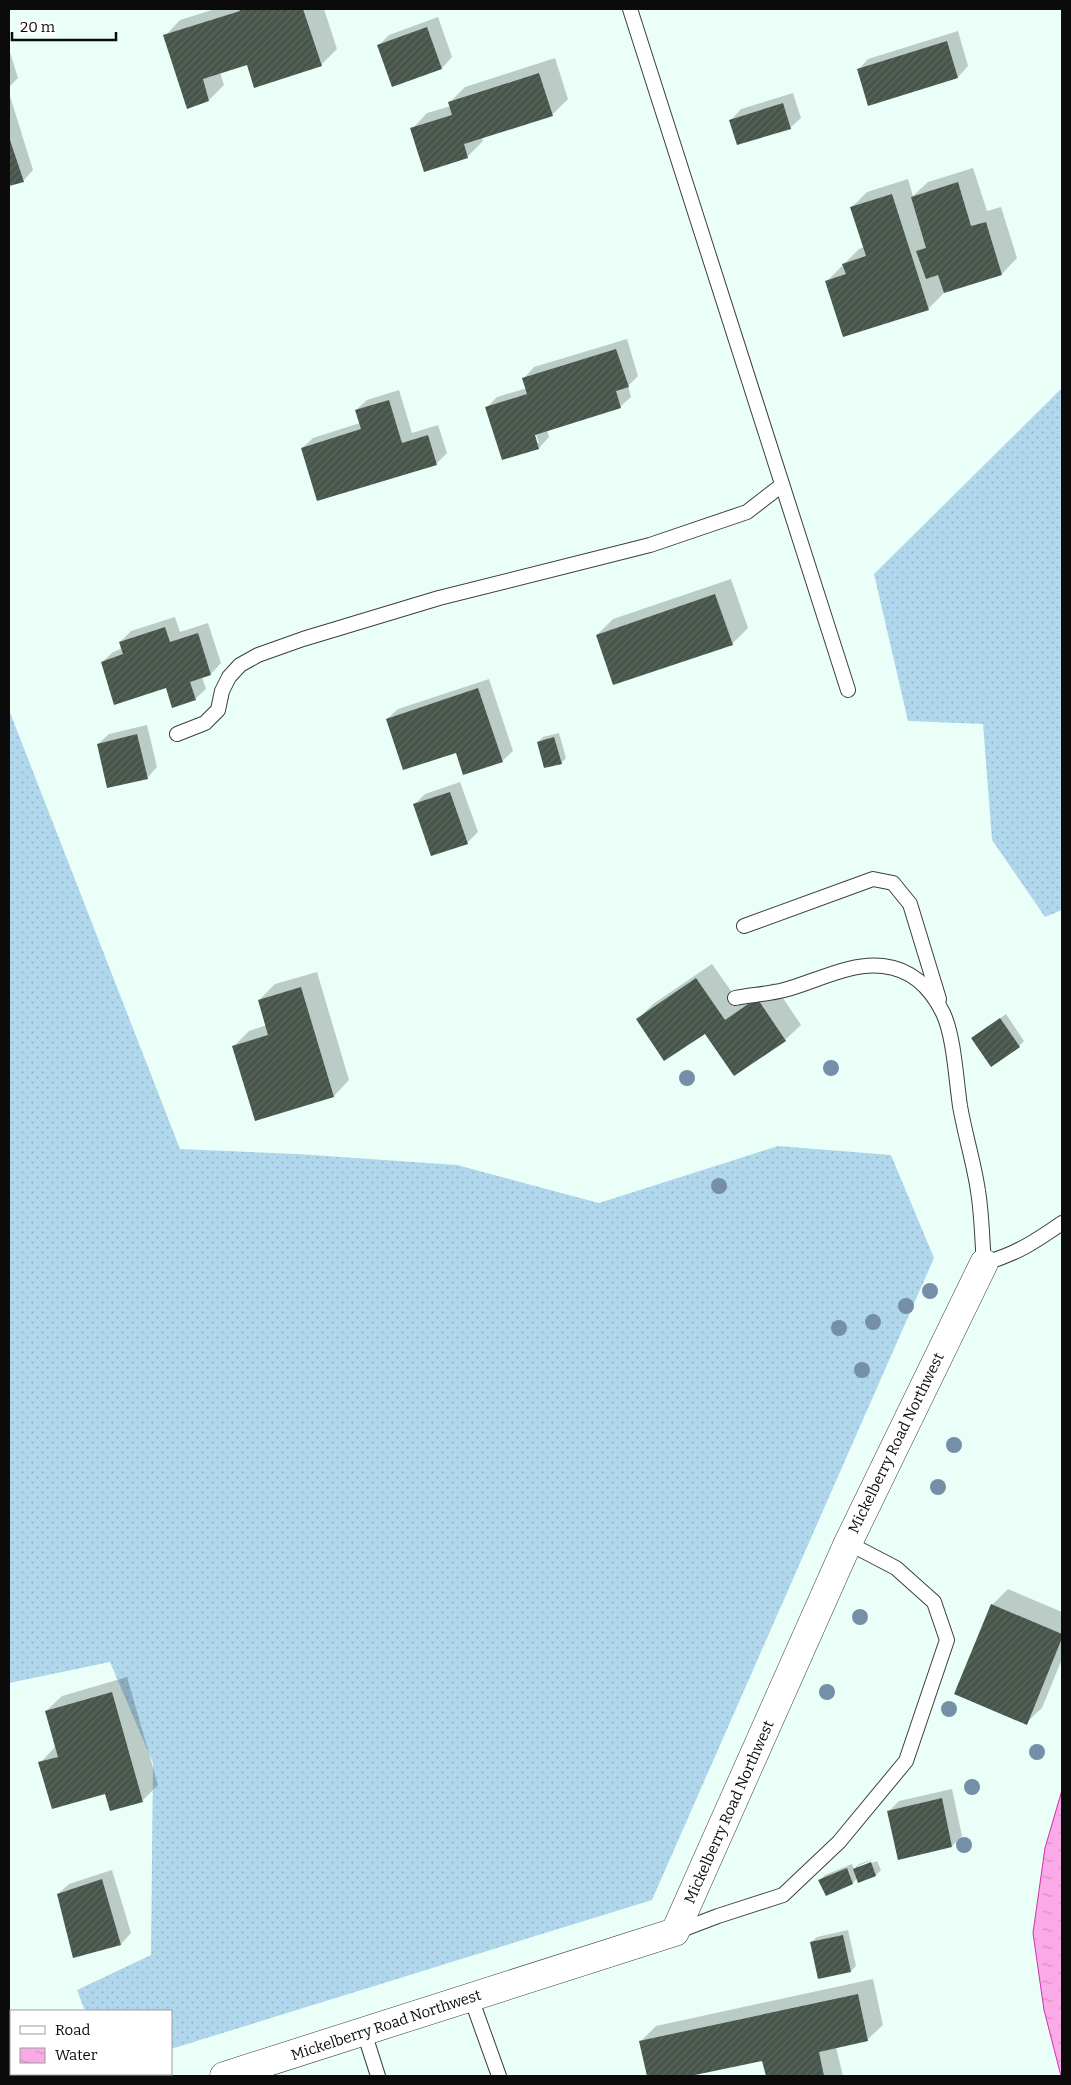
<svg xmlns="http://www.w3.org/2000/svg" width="1071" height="2085" font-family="Bitter,serif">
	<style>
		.grass { fill: url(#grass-dots) }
		.water { fill: url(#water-ripples); stroke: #d62ca9 }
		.shadow { fill: #0003; fill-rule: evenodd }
		.building { fill: url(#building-hatch) }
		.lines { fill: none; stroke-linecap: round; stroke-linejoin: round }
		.lane-casing { stroke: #3e3e3e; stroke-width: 16 }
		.street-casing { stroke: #3e3e3e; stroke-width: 29 }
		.lane { stroke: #fff; stroke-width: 14 }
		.street { stroke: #fff; stroke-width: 28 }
		.tree { fill: #768fa8 }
		.labels { text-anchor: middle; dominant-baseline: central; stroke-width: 5; stroke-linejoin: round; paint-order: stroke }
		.street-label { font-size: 15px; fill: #0b0b0b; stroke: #fff }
	</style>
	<defs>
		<pattern id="grass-dots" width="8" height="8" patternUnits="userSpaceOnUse" patternTransform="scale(1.25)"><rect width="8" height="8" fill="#b1d7ec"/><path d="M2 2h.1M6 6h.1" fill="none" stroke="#97b7c9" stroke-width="1.8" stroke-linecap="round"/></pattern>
		<pattern id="water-ripples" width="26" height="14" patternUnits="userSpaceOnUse" patternTransform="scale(1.25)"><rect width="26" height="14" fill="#faaae7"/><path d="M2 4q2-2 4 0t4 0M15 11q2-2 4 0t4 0" fill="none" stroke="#d591c5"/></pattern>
		<pattern id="building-hatch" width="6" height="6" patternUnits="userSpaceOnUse" patternTransform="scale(1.25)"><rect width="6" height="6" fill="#47554a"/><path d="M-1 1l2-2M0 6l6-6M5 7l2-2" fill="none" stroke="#5d6860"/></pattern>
	</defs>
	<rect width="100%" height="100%" fill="#eafff8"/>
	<g class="grass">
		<polygon points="1062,388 1062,910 1045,917 992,840 983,724 908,721 874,574"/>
		<polygon points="9,710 180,1149 297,1154 457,1165 599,1203 778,1146 891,1155 934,1258 652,1900 171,2049 171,2011 85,2011 77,1990 151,1955 153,1763 110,1662 9,1683"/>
	</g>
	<polygon class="water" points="1062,1790 1062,2076 1061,2076 1044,2010 1033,1933 1045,1848"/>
	<g class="shadow">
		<polygon points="215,9 324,9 337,49 321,65 247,63 220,72 224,85 209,100 165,36 180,20"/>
		<polygon points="438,17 452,57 442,68 393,86 378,46 389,35"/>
		<polygon points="958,31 968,66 958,77 869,104 858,70 868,59"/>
		<polygon points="9,49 18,78 9,87"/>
		<polygon points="555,58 568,99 552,115 482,137 483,141 467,157 412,129 427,113 451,106 450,102 465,87"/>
		<polygon points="9,93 33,170 23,181 9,185"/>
		<polygon points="793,93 801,118 790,128 731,120 741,109"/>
		<polygon points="973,168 987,211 1001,207 1017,258 1002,274 944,293 929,308 844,336 827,281 859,249 864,247 852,207 867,192 908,179 913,196 928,182"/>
		<path d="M627,339l11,37 -10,10 3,11 -11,10 -73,23 2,7 -10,11 -53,-40 11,-11 30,-9 -3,-10 10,-11zM532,429h2l5,14h-3z"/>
		<polygon points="399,390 412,433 438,425 447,453 436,464 302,448 313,438 360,423 356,410 367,400"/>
		<polygon points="731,579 748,628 732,644 597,635 613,619"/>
		<polygon points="175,617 180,632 208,623 221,663 211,674 202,677 206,689 195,699 102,662 113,652 123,648 120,642 131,631"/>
		<polygon points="489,679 513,751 502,761 456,751 387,719 398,709"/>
		<polygon points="147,725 157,767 147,778 98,744 109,734"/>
		<polygon points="559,733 566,758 561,763 538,742 543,737"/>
		<polygon points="460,782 478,832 467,843 414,805 425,794"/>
		<polygon points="712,964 741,1005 773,983 801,1025 785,1040 706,1032 638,1019 653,1004"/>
		<polygon points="317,972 349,1080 334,1096 234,1046 249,1031 267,1025 259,1000 275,984"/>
		<polygon points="1006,1014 1024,1041 1019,1046 973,1038"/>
		<polygon points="1008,1589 1062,1612 1062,1659 1042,1708 1026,1723 992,1605"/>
		<polygon points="127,1677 158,1785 142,1801 40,1763 55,1747 46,1711 62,1696"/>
		<polygon points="952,1789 962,1836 952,1846 889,1811 899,1801"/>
		<polygon points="876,1858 858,1866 858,1868 877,1861 881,1870 876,1875 859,1882 857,1878 853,1883 826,1895 820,1880 825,1875 852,1864 854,1869 859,1864"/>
		<polygon points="112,1870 131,1933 121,1944 74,1956 58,1894 69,1884"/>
		<polygon points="848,1930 856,1966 851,1971 811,1942 817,1937"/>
		<polygon points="873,1979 883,2025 867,2040 836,2047 843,2076 767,2076 763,2059 684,2076 648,2076 641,2041 656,2026"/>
	</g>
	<g class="building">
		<polygon points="239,9 303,9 322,66 254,88 247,65 203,79 209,101 187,109 163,35 240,11"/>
		<polygon points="427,27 442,69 392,87 377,45"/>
		<polygon points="947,41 958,78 868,106 857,69"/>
		<polygon points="539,73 553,116 464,144 468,158 424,172 410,128 452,115 448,102"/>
		<polygon points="783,103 791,129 737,145 729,120"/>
		<polygon points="9,137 24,182 9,186"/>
		<polygon points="958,182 971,226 986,222 1002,275 944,293 938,275 926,279 916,251 926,248 911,197"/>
		<polygon points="892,194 929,310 843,337 825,281 846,274 842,264 866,256 850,207"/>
		<polygon points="616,349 629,387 616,391 621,408 535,435 539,449 502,460 485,407 527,394 522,378"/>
		<polygon points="389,400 402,443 428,435 437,465 317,501 301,448 361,429 355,410"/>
		<polygon points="715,594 733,645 613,685 596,635"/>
		<polygon points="165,627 170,642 198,633 211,675 190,682 196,700 172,708 166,688 114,705 101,662 123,654 119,642"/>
		<polygon points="478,688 503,762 463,775 456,753 403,770 386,719"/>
		<polygon points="137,734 148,779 107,788 97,744"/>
		<polygon points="554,737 562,764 544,768 537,742"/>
		<polygon points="450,792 468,844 431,856 413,804"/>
		<polygon points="696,978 725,1020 757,998 786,1041 734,1076 705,1034 664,1061 636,1019"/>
		<polygon points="301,987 334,1097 255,1121 232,1046 268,1035 258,1000"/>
		<polygon points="1000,1018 1020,1047 991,1067 971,1038"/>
		<polygon points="991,1604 1062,1634 1062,1638 1027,1725 954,1694"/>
		<polygon points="112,1692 143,1802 110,1811 105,1794 52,1809 38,1762 58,1757 45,1711"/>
		<polygon points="942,1798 952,1847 898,1860 887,1811"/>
		<polygon points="871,1862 876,1876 858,1883 853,1869"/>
		<polygon points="847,1868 853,1884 826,1896 818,1880"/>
		<polygon points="102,1879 121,1945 73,1958 57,1894"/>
		<polygon points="843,1935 851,1972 818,1979 810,1942"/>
		<polygon points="858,1994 868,2041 819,2052 824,2076 766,2076 762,2061 690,2076 647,2076 639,2041"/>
	</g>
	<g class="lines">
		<defs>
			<g id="lane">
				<polyline points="630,9 848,690"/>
				<polyline points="177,734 205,723 218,710 222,691 229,677 240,665 258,655 303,639 439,598 650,545 747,512 782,485"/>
				<polyline points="744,926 873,879 893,883 910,904 939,999"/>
				<path d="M735,998c16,-3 33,-4 49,-8 31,-8 66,-28 99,-24 28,3 48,22 60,47 11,23 13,66 17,93 5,29 14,57 18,85 4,24 4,49 6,72 31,-8 52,-22 78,-40"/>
				<polyline points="676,1932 718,1916 783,1895 839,1842 906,1761 947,1640 934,1602 896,1568 848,1543"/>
				<polyline points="471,1998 499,2076"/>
				<polyline points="364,2032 378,2076"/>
			</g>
			<polyline id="street" points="224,2076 675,1932 848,1543 984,1263"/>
		</defs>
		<use href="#lane" class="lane-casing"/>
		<use href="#street" class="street-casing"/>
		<use href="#lane" class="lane"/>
		<use href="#street" class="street"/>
	</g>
	<g class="tree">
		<circle cx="831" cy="1068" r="8"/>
		<circle cx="687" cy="1078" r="8"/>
		<circle cx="719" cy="1186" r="8"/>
		<circle cx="930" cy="1291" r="8"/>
		<circle cx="906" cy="1306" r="8"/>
		<circle cx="873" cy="1322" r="8"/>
		<circle cx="839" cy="1328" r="8"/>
		<circle cx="862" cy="1370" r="8"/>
		<circle cx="954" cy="1445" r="8"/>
		<circle cx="938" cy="1487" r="8"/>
		<circle cx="860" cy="1617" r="8"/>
		<circle cx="827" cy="1692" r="8"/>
		<circle cx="949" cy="1709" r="8"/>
		<circle cx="1037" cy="1752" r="8"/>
		<circle cx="972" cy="1787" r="8"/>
		<circle cx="964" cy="1845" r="8"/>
	</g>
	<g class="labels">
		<g class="street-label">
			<text transform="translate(896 1443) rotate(-64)">Mickelberry Road Northwest</text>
			<text transform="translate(729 1812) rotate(-66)">Mickelberry Road Northwest</text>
			<text transform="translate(386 2025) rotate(-18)">Mickelberry Road Northwest</text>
		</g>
	</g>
	<rect width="1071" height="2085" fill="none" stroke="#0b0b0b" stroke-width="20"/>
	<rect x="10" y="2010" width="162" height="65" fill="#ffffff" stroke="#9d9d9d"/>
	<rect x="20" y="2026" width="25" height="8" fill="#ffffff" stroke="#9d9d9d"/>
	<text x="55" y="2035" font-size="15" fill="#0b0b0b">Road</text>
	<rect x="20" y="2048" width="25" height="15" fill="url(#water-ripples)" stroke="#9d9d9d"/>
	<text x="55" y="2060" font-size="15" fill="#0b0b0b">Water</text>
	<path d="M12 32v8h104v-8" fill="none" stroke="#0b0b0b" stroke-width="2.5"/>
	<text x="20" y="32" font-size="15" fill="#0b0b0b" stroke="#ffffff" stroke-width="4" paint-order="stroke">20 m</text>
</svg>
